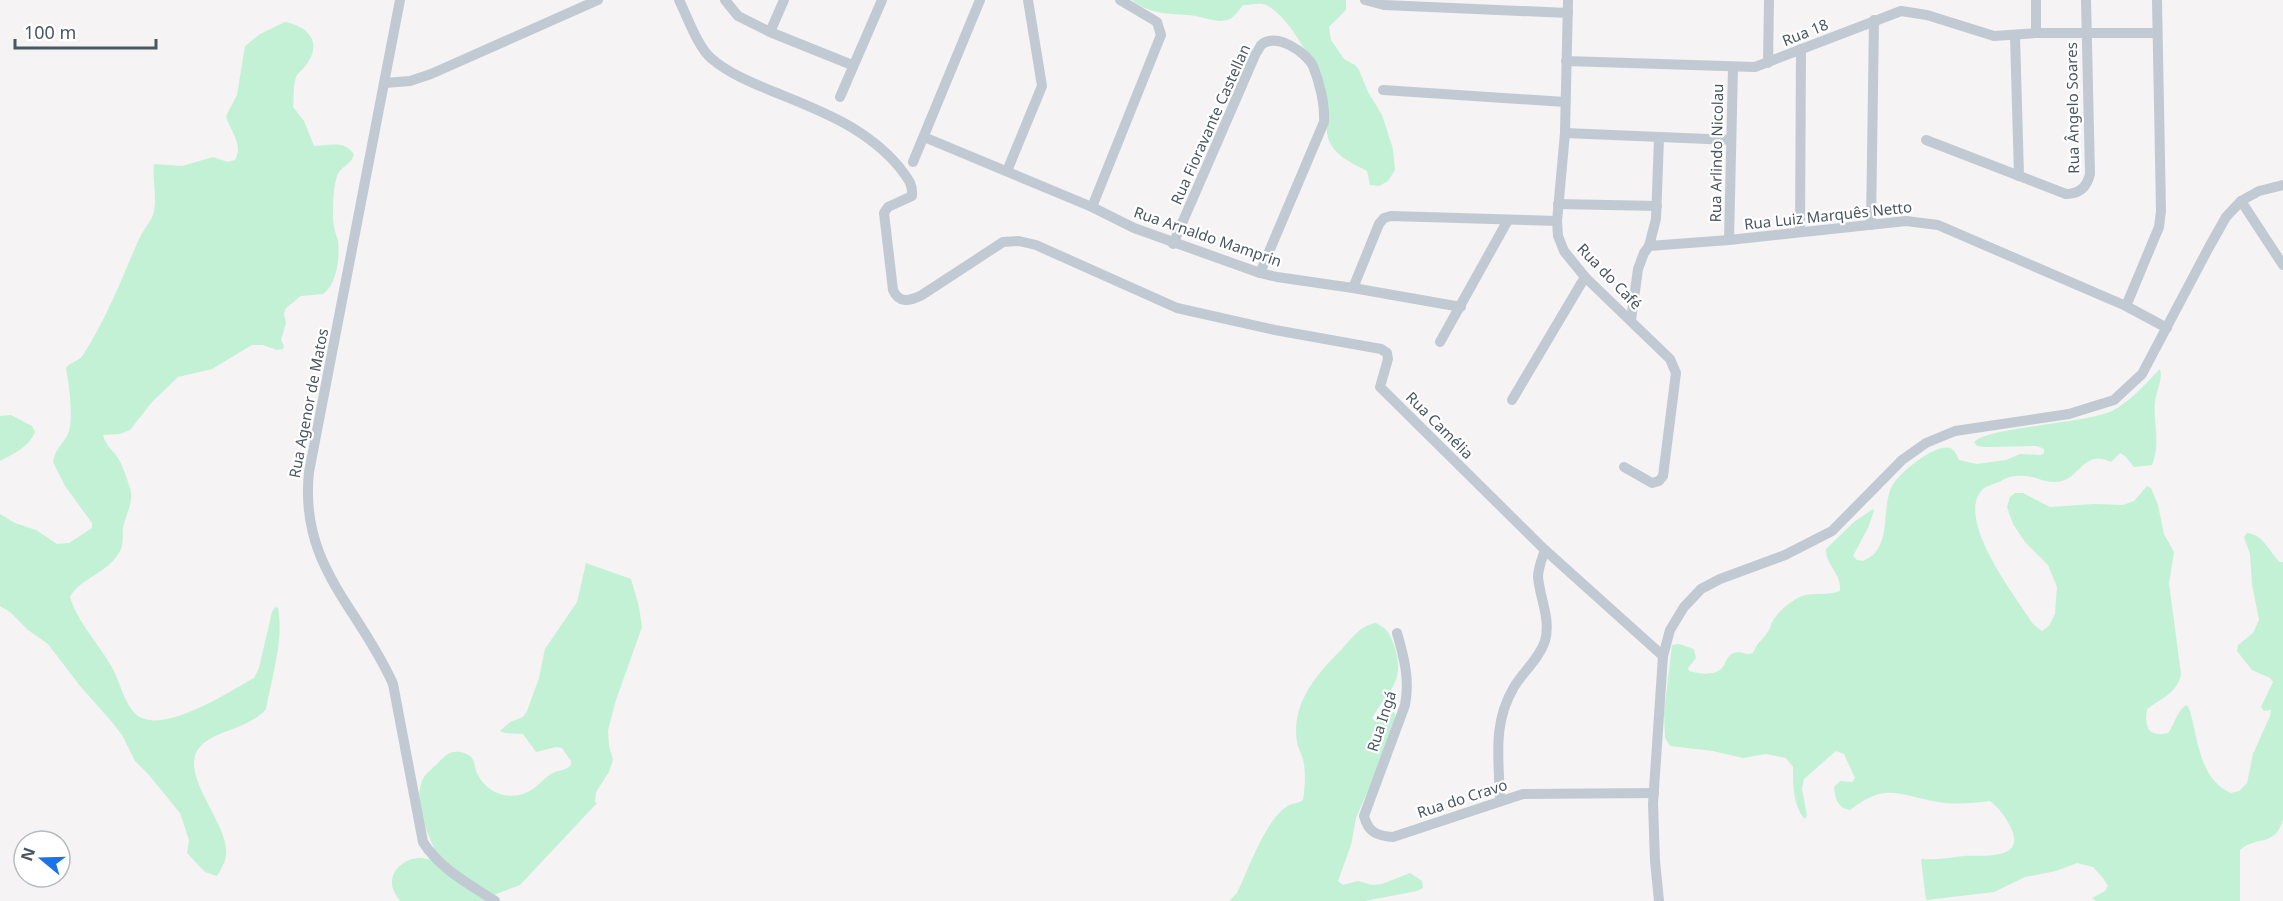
<svg xmlns="http://www.w3.org/2000/svg" width="2283" height="901" font-family="'Noto Sans',sans-serif">
	<style>
		.green { fill: #c3f1d5 }
		.lines { fill: none; stroke-linecap: round; stroke-linejoin: round }
		.street { stroke: #c1cad2; stroke-width: 10 }
		.labels { text-anchor: middle; dominant-baseline: central; stroke-width: 4.5; stroke-linejoin: round; paint-order: stroke }
		.street-label { font-size: 15px; fill: #4a5661; stroke: #fff }
	</style>
	<rect width="100%" height="100%" fill="#f5f3f3"/>
	<g class="green">
		<path d="M1132,0h214v10l-17,17 2,13 13,19 11,6 4,5 9,22 14,23 11,34 2,21 -7,11 -9,5 -9,-1 -3,-14c-13,-7 -30,-14 -37,-28 -6,-13 -2,-27 -4,-41 -4,-26 -35,-86 -60,-97 -6,-3 -16,0 -23,0 -4,5 -8,11 -13,14 -11,5 -23,-1 -34,-3 -22,-3 -45,0 -64,-16z"/>
		<path d="M285,22c22,4 37,19 23,40 -3,6 -10,10 -12,15 -3,9 -2,21 -3,30l11,14 10,25c14,-1 33,-6 40,9 -4,11 -16,12 -18,25 -3,12 -3,26 -3,38 0,8 3,16 5,23 2,17 -1,43 -15,53l-22,2 -15,12 -2,6 2,9 -5,17 3,6 -1,3 -6,1 -14,-5h-11l-40,24 -34,8 -26,25 -22,28 -10,4 -17,1c2,10 9,14 15,23 5,8 9,21 12,30 4,12 -3,24 -6,36 -3,9 1,17 -4,27 -12,23 -39,26 -50,46 7,24 27,45 40,67 9,14 12,33 22,46 22,32 98,-19 122,-32l5,-10 13,-56 3,-5 3,1c6,33 -6,68 -12,101 -18,21 -53,21 -67,39 -21,27 31,76 27,107 -1,8 -5,14 -9,21l-12,-4 -18,-19 2,-13 -9,-27 -31,-38 -14,-14 -13,-26 -10,-13 -32,-36 -32,-42 -20,-14 -18,-18 -10,-6v-92l15,9 21,7 21,14 12,-1 23,-15v-5l-27,-37 -12,-24c3,-15 9,-16 15,-28 6,-13 1,-51 -2,-66 5,-7 13,-6 17,-13 25,-39 38,-75 56,-116 4,-9 11,-16 14,-24 5,-15 -1,-35 1,-51l28,2 31,-9 15,5 7,-2c9,-16 -5,-29 -9,-44l11,-21 8,-49 15,-12z"/>
		<path d="M2160,369c3,11 -4,22 -5,33 -2,21 6,41 -3,63l-18,2 -9,-11 -5,-3 -9,9c-28,-14 -31,19 -55,20 -14,1 -22,-8 -40,-6 -6,0 -12,3 -17,6 -5,2 -13,4 -17,8 -27,30 34,107 51,134l9,7 7,-5 6,-12 2,-27 -9,-22 -23,-23 -12,-18 -6,-17 3,-10 5,-4h8l27,14 44,-3 29,1 11,-4 13,-15 4,2 7,17 6,29 10,18 -5,31 12,91c-3,18 -20,25 -34,35 -3,18 1,28 21,24 7,-8 9,-24 19,-28l3,6c8,29 10,69 41,82l8,-2 8,-8 6,-29 17,-38 1,-6 -7,1 -3,-4 12,-25 -3,-4 -18,-8 -15,-19 1,-6 15,-12 6,-13 -7,-36 -2,-30 -6,-17 3,-4c15,0 23,20 33,29h3v258c-9,28 -26,15 -43,30v51h-144l-4,-3 13,-7 3,-5 -5,-8 -10,-11 -16,-4 -21,8 -31,6 -31,15 -68,8 -5,-41c15,1 28,-1 42,-3 21,-1 65,5 47,-30 -6,-11 -10,-17 -20,-25 -17,2 -35,4 -52,1 -40,-7 -52,-20 -88,8 -13,-2 -15,-13 -16,-23l6,-6 12,1 3,-4 -11,-24 -8,-3 -32,28 -2,10 5,26 -2,4c-12,-12 -12,-36 -12,-52l-7,-9 -20,-4 -23,4 -30,-7 -43,-5 -5,-8 -1,-25 8,-68 7,-1 15,5 2,9 -8,10 1,3c10,3 25,5 33,-3 5,-6 4,-12 12,-15 7,-3 12,3 19,0 5,-12 11,-14 16,-23 2,-3 2,-7 4,-9 5,-10 19,-21 29,-25 13,-4 25,0 38,-5 2,-18 -14,-24 -14,-42l28,-27 19,-13 1,2 -6,17 -15,28 4,4 6,1c4,-2 9,-5 12,-8 15,-18 7,-47 17,-67 6,-12 46,-46 60,-37 3,2 5,7 7,11l18,4 29,-4 14,-6 21,1 3,-2v-4l-7,-3 -52,1 -8,-1 -3,-4c13,-15 109,-18 138,-31 19,-10 33,-27 48,-42z"/>
		<path d="M11,415l21,11 3,6c-6,15 -22,22 -35,29v-45z"/>
		<path d="M586,563l45,16 8,28 3,20 -26,73 -8,30 1,16 4,14 -4,12 -13,20 -1,10 2,1 -77,82 -26,10 -7,6h-87c-3,-5 -8,-11 -8,-17 -1,-15 14,-26 28,-26 7,0 15,4 22,6 -11,-21 -32,-64 -18,-87 3,-5 9,-9 13,-13 7,-7 12,-14 23,-12 3,0 10,3 12,6 3,5 3,12 6,17 11,21 36,27 55,14 6,-4 11,-11 18,-15 6,-4 14,-3 20,-9v-4l-9,-13 -6,-1 -20,5 -13,-18 -18,-1 -5,-2 10,-9 13,-5 4,-6 12,-33 6,-29 32,-47z"/>
		<path d="M1376,623c3,2 9,5 11,8 9,13 15,37 8,51 -5,13 -17,23 -23,37l3,1 16,-9 4,2v7l-10,32 -29,66 -5,27 -13,36 5,4 15,-4 14,4 10,-1 28,-11 12,8 1,7 -6,3 -52,10h-136l8,-8c12,-25 27,-70 49,-86 5,-4 12,-3 17,-7 2,-12 3,-28 0,-41 -2,-6 -5,-11 -6,-17 -6,-38 19,-67 44,-92 10,-11 20,-25 35,-27z"/>
	</g>
	<g class="lines">
		<g class="street">
			<path d="M400,0l-91,472c-10,94 50,135 84,212l30,158c17,27 46,42 72,59"/>
			<path d="M679,0c8,16 19,48 33,59 19,16 43,25 65,34 45,18 91,36 123,75 7,10 13,15 12,28l-24,11 -4,6 9,77c6,14 17,11 29,5l81,-53 16,-1 17,4 141,63 98,22 106,19 6,4 1,6 -8,28 165,163 118,106"/>
			<polyline points="725,0 738,16 770,32 852,65"/>
			<polyline points="1365,0 1384,5 1568,13"/>
			<polyline points="1568,0 1565,133 1557,221 1558,236 1564,251 1585,277 1670,359 1676,373 1663,476 1659,481 1652,483 1624,467"/>
			<polyline points="2036,0 2036,33"/>
			<polyline points="770,32 784,0"/>
			<polyline points="2015,36 2019,176"/>
			<polyline points="1566,61 1755,67 1901,11 1927,15 1994,36 2036,33 2157,33"/>
			<polyline points="1768,63 1769,0"/>
			<polyline points="385,83 410,81 431,74 598,0"/>
			<polyline points="1383,90 1565,102"/>
			<polyline points="840,97 882,0"/>
			<polyline points="1565,133 1731,140"/>
			<polyline points="924,137 1092,207 1134,228 1260,273 1277,277 1353,288 1461,307"/>
			<path d="M1926,140l140,54c13,0 21,-7 24,-20l-4,-174"/>
			<polyline points="913,162 980,0"/>
			<polyline points="1007,171 1042,86 1028,0"/>
			<polyline points="2241,201 2283,265"/>
			<polyline points="1558,204 1657,206"/>
			<polyline points="1092,207 1161,35 1157,22 1120,0"/>
			<polyline points="1871,225 1874,20"/>
			<polyline points="1800,232 1801,49"/>
			<polyline points="1729,240 1733,67"/>
			<path d="M1173,244l83,-191c2,-2 3,-5 5,-8 15,-13 45,7 52,21 7,17 12,39 11,56l-64,151"/>
			<polyline points="1649,246 1729,240 1906,221 1938,225 2126,306 2167,328"/>
			<polyline points="1353,288 1379,224 1384,218 1391,216 1557,221"/>
			<polyline points="2126,306 2159,227 2161,211 2157,0"/>
			<polyline points="1631,320 1638,269 1644,253 1649,246 1656,219 1659,138"/>
			<polyline points="1440,342 1508,220"/>
			<polyline points="1512,400 1585,277"/>
			<path d="M1397,633c7,24 13,47 8,72l-41,111c4,16 13,20 29,21l130,-43 131,-1"/>
			<path d="M1500,800c-1,-41 -8,-76 14,-113 9,-15 25,-28 31,-46 6,-22 -5,-42 -7,-64 0,-9 4,-18 7,-27"/>
			<polyline points="1659,901 1655,861 1653,804 1663,656 1670,630 1684,607 1701,589 1720,579 1785,555 1832,531 1902,460 1926,443 1955,431 2069,414 2114,400 2142,374 2208,249 2226,217 2241,201 2259,191 2283,185"/>
		</g>
	</g>
	<g class="labels">
		<g class="street-label">
			<text transform="translate(1805 32) rotate(-22)">Rua 18</text>
			<text transform="translate(2072 108) rotate(-91)">Rua Ângelo Soares</text>
			<text transform="translate(1210 124) rotate(-66)">Rua Fioravante Castellan</text>
			<text transform="translate(1716 153) rotate(-89)">Rua Arlindo Nicolau</text>
			<text transform="translate(1828 215) rotate(-6)">Rua Luiz Marquês Netto</text>
			<text transform="translate(1208 236) rotate(19)">Rua Arnaldo Mamprin</text>
			<text transform="translate(1610 276) rotate(46)">Rua do Café</text>
			<text transform="translate(308 403) rotate(-79)">Rua Agenor de Matos</text>
			<text transform="translate(1440 425) rotate(45)">Rua Camélia</text>
			<text transform="translate(1381 721) rotate(-72)">Rua Ingá</text>
			<text transform="translate(1462 798) rotate(-18)">Rua do Cravo</text>
		</g>
	</g>
	<g transform="translate(42 859) rotate(289)"><circle r="28" fill="#ffffff" stroke="#b7bbc0" stroke-width="1.5"/>
	<path d="M0-4.5L10 22L0 15L-10 22Z" fill="#1a73e8"/>
	<text y="-9" font-size="16" font-weight="bold" text-anchor="middle" fill="#4a5661">N</text>
	</g>
	<path d="M15 39v9h141v-9" fill="none" stroke="#4a5661" stroke-width="3"/>
	<text x="24" y="39" font-size="18" fill="#4a5661" stroke="#ffffff" stroke-width="4.5" paint-order="stroke">100 m</text>
</svg>
